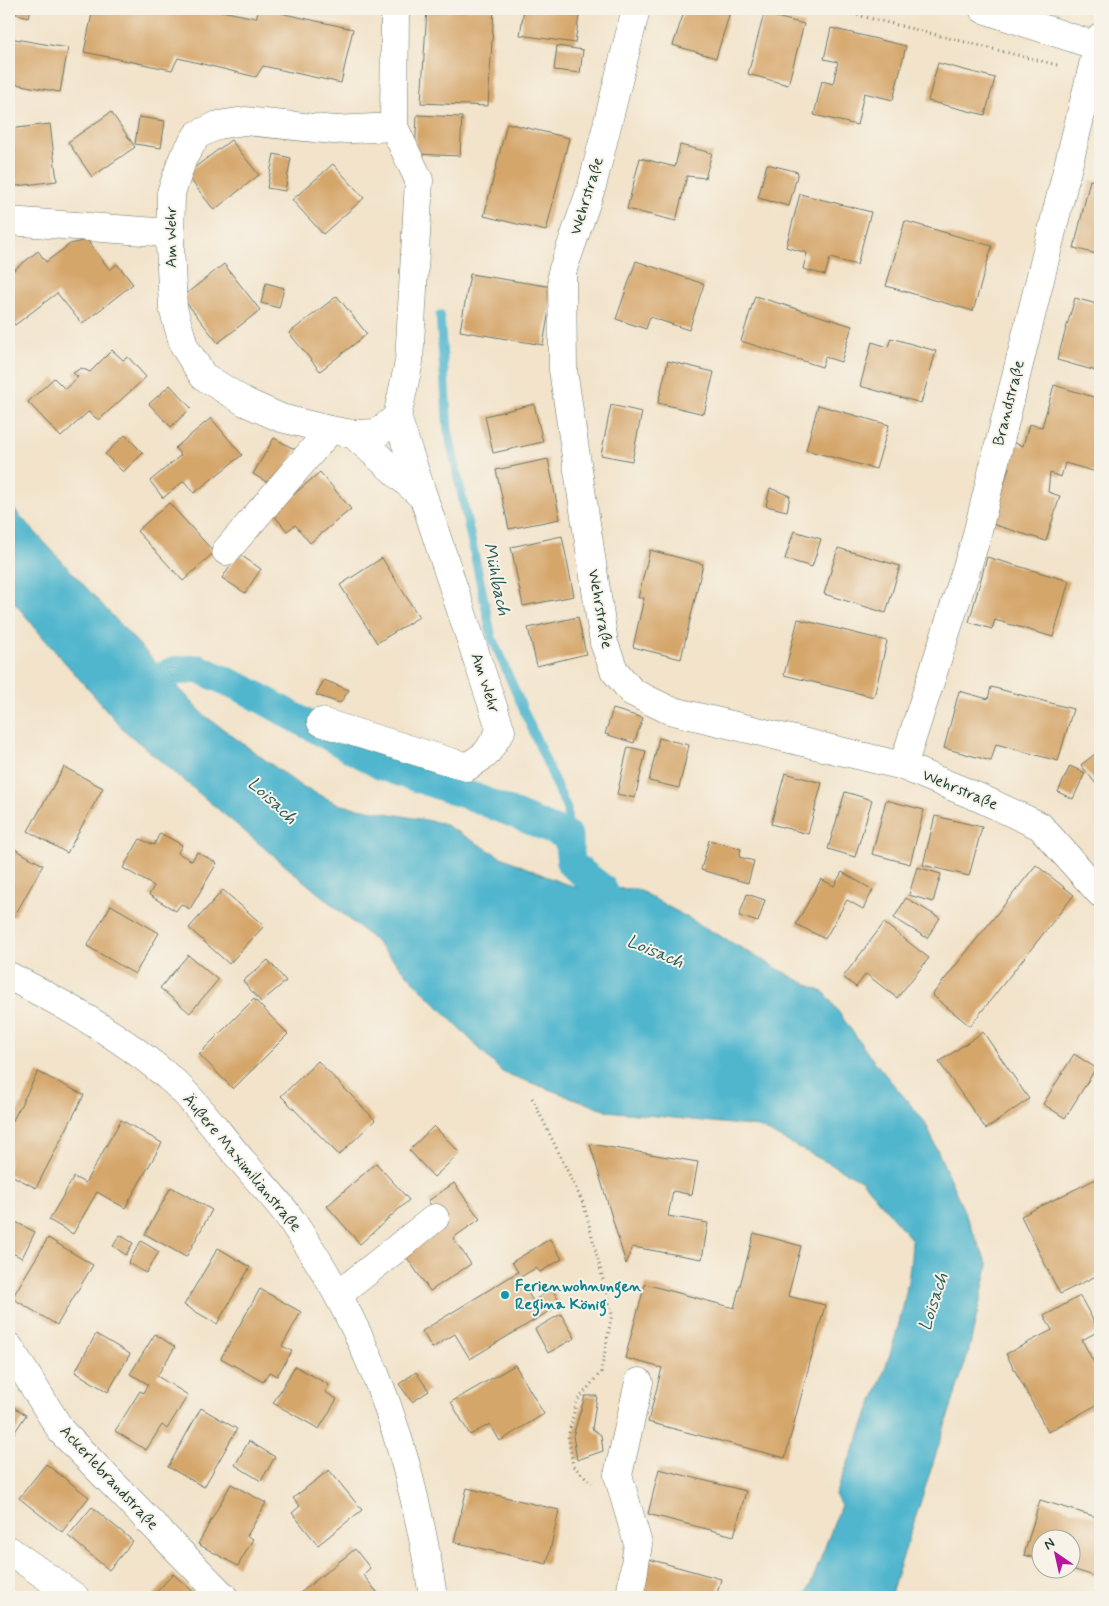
<svg xmlns="http://www.w3.org/2000/svg" width="1109" height="1606" font-family="Mynerve,sans-serif">
	<style>
		.water { fill: #50b6ce; stroke: #387a81 }
		.lines { fill: none; stroke-linecap: round; stroke-linejoin: round }
		.stream { stroke: #50b6ce; stroke-width: 9 }
		.canal { stroke: #50b6ce; stroke-width: 29 }
		.building { fill: #d5a66b }
		.minor-casing { stroke: #697768; stroke-width: 29 }
		.path { stroke: #697768; stroke-width: 3; stroke-dasharray: 1 4; stroke-linecap: butt }
		.minor { stroke: #fff; stroke-width: 28 }
		.culture-dot { fill: #0f9aa8; stroke: #f7f3e8; stroke-width: 2 }
		.labels { text-anchor: middle; dominant-baseline: central; stroke-width: 4; stroke-linejoin: round; paint-order: stroke }
		.street-label { font-size: 16px; fill: #1f3d34; stroke: #f7f3e8 }
		.culture-label { font-size: 16px; font-weight: bold; fill: #0d838f; stroke: #f7f3e8; text-anchor: start }
		.water-label { font-size: 18px; font-style: italic; fill: #2b5b5a; stroke: #f7f3e8 }
	</style>
	<rect width="100%" height="100%" fill="#f7f3e8"/>
	<filter id="ink" filterUnits="userSpaceOnUse"><feTurbulence type="fractalNoise" baseFrequency=".02" numOctaves="2"/><feDisplacementMap in="SourceGraphic" scale="10" xChannelSelector="R" yChannelSelector="G"/><feConvolveMatrix kernelMatrix="1 2 1 2 8 2 1 2 1" color-interpolation-filters="sRGB"/></filter>
	<filter id="wash" filterUnits="userSpaceOnUse"><feTurbulence type="fractalNoise" baseFrequency=".0096" numOctaves="4" result="noise"/><feDisplacementMap in="SourceGraphic" scale="20" xChannelSelector="R" yChannelSelector="G"/><feGaussianBlur stdDeviation="1.12" result="paint"/><feColorMatrix in="noise" values="0 0 0 0 0 0 0 0 0 0 0 0 0 0 0 0 0 1.4 0 .05"/><feComposite in="paint" operator="in"/></filter>
	<g filter="url(#wash)">
		<rect width="100%" height="100%" fill="#f2e3ca"/>
		<path class="water" d="M9,504l195,211 98,72 39,18 101,18 57,33 58,25 23,7 57,1 159,90 29,14 44,62 56,67 63,144 -20,88 -78,243h-84l35,-92 -6,-10c32,-81 74,-166 77,-255l-51,-60 -102,-53 -151,-16 -106,-39 -128,-132 -249,-209 -78,-89 -38,-46z"/>
		<g class="lines">
			<polyline class="stream" points="440,315 448,430 492,638 567,809 568,836"/>
			<polyline class="canal" points="155,679 174,671 199,669 244,689 382,766 476,798 568,836 571,864 602,888 620,923"/>
		</g>
		<g id="blocks">
			<g class="building">
				<polygon points="9,9 31,9 29,17 9,12"/>
				<polygon points="93,9 162,9 175,12 176,9 212,9 256,18 259,9 262,9 353,29 341,83 263,66 256,77 178,58 172,70 84,52"/>
				<polygon points="427,9 494,9 488,106 421,103"/>
				<polygon points="524,9 580,9 575,43 520,35"/>
				<polygon points="685,9 731,9 716,58 673,45"/>
				<polygon points="764,14 804,24 788,85 748,74"/>
				<polygon points="831,28 906,46 893,100 864,93 857,125 814,115 822,81 833,84 838,62 824,59"/>
				<polygon points="9,38 68,48 60,92 9,83"/>
				<polygon points="557,46 583,50 580,73 554,70"/>
				<polygon points="938,63 995,78 985,115 928,101"/>
				<polygon points="111,112 135,147 92,177 68,142"/>
				<polygon points="417,115 462,117 460,156 415,154"/>
				<polygon points="139,117 165,121 161,148 135,144"/>
				<polygon points="507,123 569,138 546,231 484,216"/>
				<polygon points="50,124 57,181 9,187 9,129"/>
				<polygon points="231,140 259,175 214,210 186,174"/>
				<polygon points="680,145 712,153 705,178 687,176 676,221 627,209 640,158 675,167"/>
				<polygon points="274,154 291,158 285,191 267,188"/>
				<polygon points="333,164 364,198 323,234 292,200"/>
				<polygon points="767,164 798,172 789,206 758,198"/>
				<polygon points="1090,180 1100,182 1100,255 1074,248"/>
				<polygon points="800,194 871,212 857,265 830,258 825,275 803,269 807,253 786,247"/>
				<polygon points="905,221 992,246 973,311 886,286"/>
				<polygon points="87,240 110,270 117,264 133,284 82,324 57,293 15,325 9,317 9,274 38,251 46,262 70,244"/>
				<polygon points="636,261 704,284 689,330 650,317 646,329 616,319"/>
				<polygon points="224,264 260,310 218,343 182,297"/>
				<polygon points="470,274 553,287 543,345 460,331"/>
				<polygon points="266,283 284,288 279,308 261,303"/>
				<polygon points="337,296 367,334 320,371 289,333"/>
				<polygon points="755,296 852,326 841,362 825,357 822,367 741,341"/>
				<polygon points="1075,298 1100,305 1100,372 1057,360"/>
				<polygon points="891,338 936,351 921,403 860,386 872,342 888,347"/>
				<polygon points="112,350 123,360 128,357 146,377 99,420 88,412 61,437 28,402 54,378 65,389 78,377 73,373 81,368 90,372"/>
				<polygon points="668,361 714,372 704,414 658,403"/>
				<polygon points="170,385 191,408 171,427 149,404"/>
				<polygon points="1054,385 1100,399 1100,473 1065,463 1061,477 1050,473 1048,492 1060,496 1046,541 992,524 1009,467 998,464 1006,440 1023,446 1029,424 1042,427"/>
				<polygon points="534,404 543,442 493,453 485,416"/>
				<polygon points="611,405 642,412 632,461 601,455"/>
				<polygon points="818,405 889,425 876,469 806,450"/>
				<polygon points="211,418 242,455 194,493 184,481 163,498 150,481 181,455 175,448"/>
				<polygon points="125,435 143,453 123,472 105,454"/>
				<polygon points="274,438 296,450 275,487 253,474"/>
				<polygon points="548,459 560,519 509,529 496,470"/>
				<polygon points="320,472 351,509 310,543 295,525 287,531 272,513"/>
				<polygon points="770,488 790,496 787,511 766,506"/>
				<polygon points="169,503 214,552 183,581 137,531"/>
				<polygon points="794,531 821,539 812,567 785,559"/>
				<polygon points="562,536 574,596 523,606 511,547"/>
				<polygon points="838,548 900,566 886,613 824,594"/>
				<polygon points="650,550 703,564 681,659 633,647 644,598 638,598"/>
				<polygon points="239,554 261,569 245,593 222,578"/>
				<polygon points="987,557 1069,581 1053,637 995,620 992,629 969,622"/>
				<polygon points="382,558 419,617 377,643 340,585"/>
				<polygon points="578,617 586,654 537,666 528,628"/>
				<polygon points="798,619 887,641 874,697 784,675"/>
				<polygon points="324,680 349,690 340,703 316,695"/>
				<polygon points="991,687 1073,709 1058,761 996,744 991,761 944,748 959,691 988,699"/>
				<polygon points="613,709 643,718 634,743 605,734"/>
				<polygon points="659,738 689,745 679,788 649,781"/>
				<polygon points="628,747 646,751 635,798 617,794"/>
				<polygon points="1100,750 1100,789 1081,765"/>
				<polygon points="1070,766 1085,773 1073,799 1058,792"/>
				<polygon points="64,767 103,788 67,853 28,831"/>
				<polygon points="785,773 822,783 808,834 771,824"/>
				<polygon points="845,792 872,800 855,857 828,849"/>
				<polygon points="886,800 924,810 910,864 872,854"/>
				<polygon points="935,816 982,827 969,876 923,865"/>
				<polygon points="160,833 182,845 178,853 192,861 197,852 217,863 190,909 181,904 176,911 149,895 154,886 123,868 140,839 154,845"/>
				<polygon points="709,840 741,849 739,857 754,861 748,883 701,870"/>
				<polygon points="9,846 43,865 14,917 9,914"/>
				<polygon points="1036,865 1074,895 970,1026 932,995"/>
				<polygon points="917,867 941,874 933,902 909,895"/>
				<polygon points="842,872 873,890 863,909 847,900 825,939 796,924 821,879 834,886"/>
				<polygon points="223,890 264,926 229,964 189,928"/>
				<polygon points="747,894 765,900 758,922 739,916"/>
				<polygon points="906,898 940,918 927,938 894,918"/>
				<polygon points="111,905 159,933 135,974 87,946"/>
				<polygon points="884,923 929,958 897,998 866,974 856,987 843,977"/>
				<polygon points="188,955 218,980 190,1013 160,988"/>
				<polygon points="268,960 286,981 261,1002 243,981"/>
				<polygon points="254,999 288,1034 233,1089 199,1054"/>
				<polygon points="983,1032 1029,1099 986,1129 939,1062"/>
				<polygon points="1074,1054 1096,1068 1065,1118 1043,1104"/>
				<polygon points="318,1061 375,1120 339,1155 281,1096"/>
				<polygon points="38,1072 84,1095 36,1188 9,1174 9,1128"/>
				<polygon points="121,1120 162,1143 125,1208 97,1192 73,1234 49,1220 74,1177 85,1183"/>
				<polygon points="434,1126 460,1153 434,1177 409,1150"/>
				<polygon points="590,1144 698,1162 692,1195 673,1191 668,1216 708,1223 702,1259 633,1247 626,1264"/>
				<polygon points="376,1163 409,1200 360,1244 327,1206"/>
				<polygon points="1100,1177 1100,1274 1060,1294 1021,1216"/>
				<polygon points="454,1183 480,1219 453,1238 471,1264 430,1291 405,1255 446,1227 428,1201"/>
				<polygon points="171,1187 212,1210 186,1257 145,1234"/>
				<polygon points="12,1220 35,1232 22,1258 9,1251 9,1226"/>
				<polygon points="754,1233 801,1246 788,1296 825,1305 785,1458 648,1422 662,1368 625,1358 645,1284 734,1308"/>
				<polygon points="120,1235 133,1243 126,1255 113,1246"/>
				<polygon points="48,1238 93,1265 57,1325 12,1298"/>
				<polygon points="550,1239 562,1259 540,1272 536,1268 519,1278 533,1301 552,1289 561,1304 470,1359 455,1334 432,1348 422,1331 518,1272 512,1262"/>
				<polygon points="141,1241 159,1252 146,1273 128,1263"/>
				<polygon points="218,1248 250,1267 217,1324 184,1305"/>
				<polygon points="260,1289 301,1312 282,1346 292,1351 277,1376 269,1372 263,1382 221,1358"/>
				<polygon points="1080,1296 1099,1331 1082,1340 1100,1374 1100,1403 1048,1432 1006,1354 1052,1330 1044,1316"/>
				<polygon points="561,1314 575,1338 548,1353 535,1329"/>
				<polygon points="96,1334 130,1354 108,1392 75,1372"/>
				<polygon points="155,1334 175,1347 157,1376 188,1395 167,1429 162,1425 146,1450 115,1431 140,1391 143,1393 148,1384 130,1374"/>
				<polygon points="515,1365 544,1414 500,1441 490,1424 470,1435 451,1402"/>
				<polygon points="295,1366 329,1385 325,1392 337,1399 319,1429 273,1403"/>
				<polygon points="416,1372 429,1391 412,1402 399,1384"/>
				<polygon points="585,1396 597,1396 592,1429 601,1435 603,1451 577,1460 573,1436"/>
				<polygon points="9,1404 26,1415 9,1441"/>
				<polygon points="201,1408 237,1429 204,1487 168,1467"/>
				<polygon points="249,1441 275,1457 261,1481 235,1465"/>
				<polygon points="46,1464 89,1497 62,1532 19,1498"/>
				<polygon points="659,1469 746,1491 734,1536 648,1514"/>
				<polygon points="329,1470 362,1510 318,1545 292,1513 300,1506 293,1498"/>
				<polygon points="231,1484 266,1503 247,1536 253,1539 238,1566 198,1544"/>
				<polygon points="467,1488 559,1510 547,1564 454,1542"/>
				<polygon points="1040,1500 1100,1518 1100,1578 1072,1569 1072,1538 1042,1538 1042,1560 1024,1555"/>
				<polygon points="92,1507 133,1541 109,1570 68,1536"/>
				<polygon points="355,1549 370,1568 363,1575 381,1597 295,1597"/>
				<polygon points="645,1558 721,1579 716,1597 633,1597"/>
				<polygon points="173,1574 199,1597 152,1597"/>
			</g>
		</g>
	</g>
	<g filter="url(#ink)">
		<use href="#blocks" fill-opacity="0" stroke="#697768" stroke-width="1"/>
		<g class="lines">
			<defs>
				<g id="minor">
					<polyline points="636,9 592,186 562,272 563,370 604,643 614,670 632,692 669,710 903,766 980,798 1040,826 1100,893"/>
					<polyline points="983,9 1100,47"/>
					<polyline points="394,127 334,130 245,121 218,125 197,135 183,158 171,193 170,246 173,308 184,346 203,376 245,402 281,418 330,430 353,434 378,433 397,417 409,362 419,180 394,127 395,9"/>
					<polyline points="9,221 170,233"/>
					<polyline points="353,434 423,497"/>
					<polyline points="226,551 330,430"/>
					<polyline points="321,722 467,767 486,754 501,731 397,417"/>
					<polyline points="903,766 975,542 1100,37"/>
					<path d="M9,976c58,29 117,63 165,106 26,24 47,55 70,81 16,20 36,39 50,61 80,115 119,236 139,373"/>
					<polyline points="339,1294 435,1218"/>
					<polyline points="9,1347 62,1432 224,1597"/>
					<polyline points="9,1550 75,1597"/>
					<polyline points="630,1597 638,1544 618,1475 639,1382"/>
				</g>
			</defs>
			<use href="#minor" class="minor-casing"/>
			<g class="path">
				<polyline points="833,9 1061,66"/>
				<polyline points="532,1098 584,1205 612,1314 601,1372 577,1401 568,1436 573,1466 592,1483"/>
			</g>
			<use href="#minor" class="minor"/>
		</g>
	</g>
	<circle class="culture-dot" cx="505" cy="1295" r="5"/>
	<g class="labels">
		<g class="street-label">
			<text transform="translate(587 196) rotate(-73)">Wehrstraße</text>
			<text transform="translate(171 237) rotate(-90)">Am Wehr</text>
			<text transform="translate(1009 403) rotate(-76)">Brandstraße</text>
			<text transform="translate(600 609) rotate(80)">Wehrstraße</text>
			<text transform="translate(485 683) rotate(72)">Am Wehr</text>
			<text transform="translate(960 790) rotate(23)">Wehrstraße</text>
			<text transform="translate(242 1163) rotate(50)">Äußere Maximilianstraße</text>
			<text transform="translate(109 1478) rotate(47)">Ackerlebrandstraße</text>
		</g>
		<g class="culture-label">
			<text x="515" y="1286">Ferienwohnungen<tspan x="515" dy="18">Regina König</tspan></text>
		</g>
		<g class="water-label">
			<text transform="translate(496 579) rotate(78)">Mühlbach</text>
			<text transform="translate(272 801) rotate(43)">Loisach</text>
			<text transform="translate(655 952) rotate(23)">Loisach</text>
			<text transform="translate(934 1302) rotate(-72)">Loisach</text>
		</g>
	</g>
	<rect width="1109" height="1606" fill="none" stroke="#f7f3e8" stroke-width="30"/>
	<g transform="translate(1056 1554) rotate(326)"><circle r="24" fill="#f7f3e8" stroke="#a1aaa0"/>
	<path d="M0-4L9 19L0 12L-9 19Z" fill="#b5179e"/>
	<text y="-8" font-size="14" font-weight="bold" text-anchor="middle" fill="#1f3d34">N</text>
	</g>
</svg>
